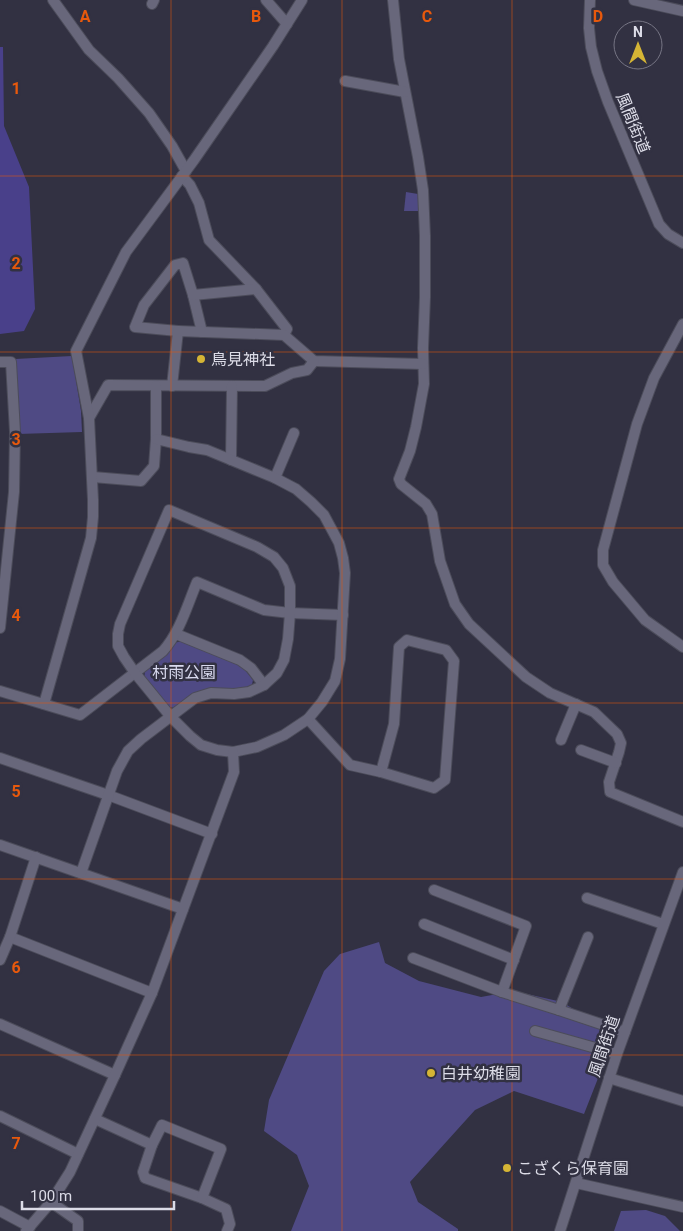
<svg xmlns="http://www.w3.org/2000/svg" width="683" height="1231" font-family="Roboto,'Noto Sans JP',sans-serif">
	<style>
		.green { fill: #4f4a84 }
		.water { fill: #49408a }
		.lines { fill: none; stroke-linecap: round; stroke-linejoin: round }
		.minor-casing { stroke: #4c4c5a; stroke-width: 12 }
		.minor { stroke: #68677b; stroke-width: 10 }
		.grid { fill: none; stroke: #e8590c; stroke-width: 1; stroke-opacity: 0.55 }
		.poi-dot { fill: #d5b535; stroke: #323142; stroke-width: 2 }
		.labels { text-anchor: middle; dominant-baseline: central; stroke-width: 5; stroke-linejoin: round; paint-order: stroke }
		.street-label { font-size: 16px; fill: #dcdce7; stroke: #323142 }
		.poi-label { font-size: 16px; fill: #dcdce7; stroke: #323142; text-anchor: start }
		.park-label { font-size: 16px; fill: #d8d9ee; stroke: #323142 }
		.grid-label { font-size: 16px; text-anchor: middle; font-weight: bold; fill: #e8590c; stroke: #323142; stroke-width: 5; stroke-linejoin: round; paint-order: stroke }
	</style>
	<rect width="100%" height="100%" fill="#323142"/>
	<g class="green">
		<polygon points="406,192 418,194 418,211 404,211"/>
		<polygon points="72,356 81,411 82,432 18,434 15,359"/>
		<polygon points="182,641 235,663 245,670 253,680 251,689 206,692 176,708 168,707 144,680 145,670 174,643"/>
		<polygon points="379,942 385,963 419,981 481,997 514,991 562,1002 615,1035 584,1114 514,1091 475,1110 410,1182 418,1202 458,1229 458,1231 291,1231 309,1186 297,1155 264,1131 269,1100 324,971 340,954"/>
		<polygon points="646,1210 665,1216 680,1231 614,1231 621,1211"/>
	</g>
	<polygon class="water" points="0,47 3,47 4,126 29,187 35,309 24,331 0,334"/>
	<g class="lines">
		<defs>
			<g id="minor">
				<polyline points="53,0 89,50 118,78 149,113 172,146 186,171"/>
				<polyline points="266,0 287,24"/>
				<polyline points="393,0 399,59 418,157 423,190 425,236 425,297 423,348 424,384 416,427 410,451 399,479 401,484 426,504 432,514 440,561 455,604 469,624 526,677 550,693 594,712 617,734 621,743 619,752 609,782 610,792 683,822"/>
				<polyline points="590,0 589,28 591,47 597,71 608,102 659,224 668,234 683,243"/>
				<polyline points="634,0 683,11"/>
				<polyline points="152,4 154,0"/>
				<polyline points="345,81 405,92"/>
				<polyline points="182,176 190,185 199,203 209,240 256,289 287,329 284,335"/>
				<polyline points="193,295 202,332"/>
				<polyline points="683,324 654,378 637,424 603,550 603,565 613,582 645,620 683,647"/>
				<polyline points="178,331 135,327 144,305 175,265 183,263 193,295 256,289"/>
				<polyline points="0,362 11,362 15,432 14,492 0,628"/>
				<polyline points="172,386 178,331 284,335 314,361 423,364"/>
				<polyline points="89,418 108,385 265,386 292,373 307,370 314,361"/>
				<polyline points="231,460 232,386"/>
				<polyline points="93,477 141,481 154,466 156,439 156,386"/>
				<polyline points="275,478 294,433"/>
				<polyline points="176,634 240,660 251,668 264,685"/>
				<polygon points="407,640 446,650 454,661 445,780 434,788 381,772 394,724 399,647"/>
				<path d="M0,691l80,24 83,-64c17,-19 24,-45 34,-69l67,28 26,3 53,2"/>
				<polyline points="44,704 91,538 93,517 93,500 89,418 76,351 126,252 194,160 273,46 302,0"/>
				<polyline points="308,719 350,765 381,772"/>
				<polyline points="561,740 576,704"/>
				<polyline points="581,750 616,763"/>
				<polyline points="0,758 108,795 212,834"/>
				<polyline points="0,845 183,909"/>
				<polyline points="81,873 117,771 128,751 141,739 195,698 211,693 234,694 249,692 264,685 277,673 284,660 288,639 290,613 290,586 283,568 274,557 257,547 169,510 120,624 118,634 118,646 124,657 135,673 171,717 190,736 201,745 217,750 233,752 257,747 284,735 308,719 322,702 335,681 340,659 345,573 343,558 339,543 324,515 311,502 296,489 275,478 207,450 189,447 156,439"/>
				<polyline points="434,890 526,926 502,992"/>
				<polyline points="587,898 663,924"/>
				<polyline points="424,924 514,960"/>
				<polyline points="10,937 152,993"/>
				<polyline points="413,958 502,992 559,1010 625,1032"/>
				<polyline points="0,960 10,937 36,857"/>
				<polyline points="559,1010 588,937"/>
				<polyline points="0,1024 115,1075"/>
				<polyline points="535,1031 617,1054"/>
				<polyline points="609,1078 683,1101"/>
				<polyline points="0,1116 78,1154"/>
				<polyline points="95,1119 152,1145 143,1172 145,1178 202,1198 226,1209 230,1224 227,1231"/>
				<polyline points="152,1145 162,1125 221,1149 202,1198"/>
				<polyline points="576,1183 683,1207"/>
				<polyline points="51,1202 78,1221 78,1231"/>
				<polyline points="0,1211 30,1227"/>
				<polyline points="26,1231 51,1202 70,1172 115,1075 152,993 234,772 233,752"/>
				<polyline points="560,1231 617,1054 683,872"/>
			</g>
		</defs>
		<use href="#minor" class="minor-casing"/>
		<use href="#minor" class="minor"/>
	</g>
	<path class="grid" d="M171,0v1231M342,0v1231M512,0v1231M0,176h683M0,352h683M0,528h683M0,703h683M0,879h683M0,1055h683"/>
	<g class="poi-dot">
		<circle cx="201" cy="359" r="5"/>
		<circle cx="431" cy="1073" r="5"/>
		<circle cx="507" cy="1168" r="5"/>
	</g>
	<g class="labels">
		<g class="street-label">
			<text transform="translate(633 123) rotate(68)">風間街道</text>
			<text transform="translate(604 1046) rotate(-71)">風間街道</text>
		</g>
		<g class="poi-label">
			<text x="211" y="359">鳥見神社</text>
			<text x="441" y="1073">白井幼稚園</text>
			<text x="517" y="1168">こざくら保育園</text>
		</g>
		<g class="park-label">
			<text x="184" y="672">村雨公園</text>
		</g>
	</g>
	<g class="grid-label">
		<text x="85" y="22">A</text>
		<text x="256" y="22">B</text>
		<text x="427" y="22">C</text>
		<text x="598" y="22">D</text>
		<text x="16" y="94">1</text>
		<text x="16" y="269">2</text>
		<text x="16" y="445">3</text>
		<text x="16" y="621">4</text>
		<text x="16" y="797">5</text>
		<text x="16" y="973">6</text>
		<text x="16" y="1149">7</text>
	</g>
	<g transform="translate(638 45)"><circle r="24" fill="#323142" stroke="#767584"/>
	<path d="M0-4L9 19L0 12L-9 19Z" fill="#d5b535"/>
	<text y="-8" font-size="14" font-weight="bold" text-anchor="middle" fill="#dcdce7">N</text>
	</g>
	<path d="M22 1201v8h152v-8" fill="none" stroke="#dcdce7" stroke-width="2.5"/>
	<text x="30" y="1201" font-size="15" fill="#dcdce7" stroke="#323142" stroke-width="4" paint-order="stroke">100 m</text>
</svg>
